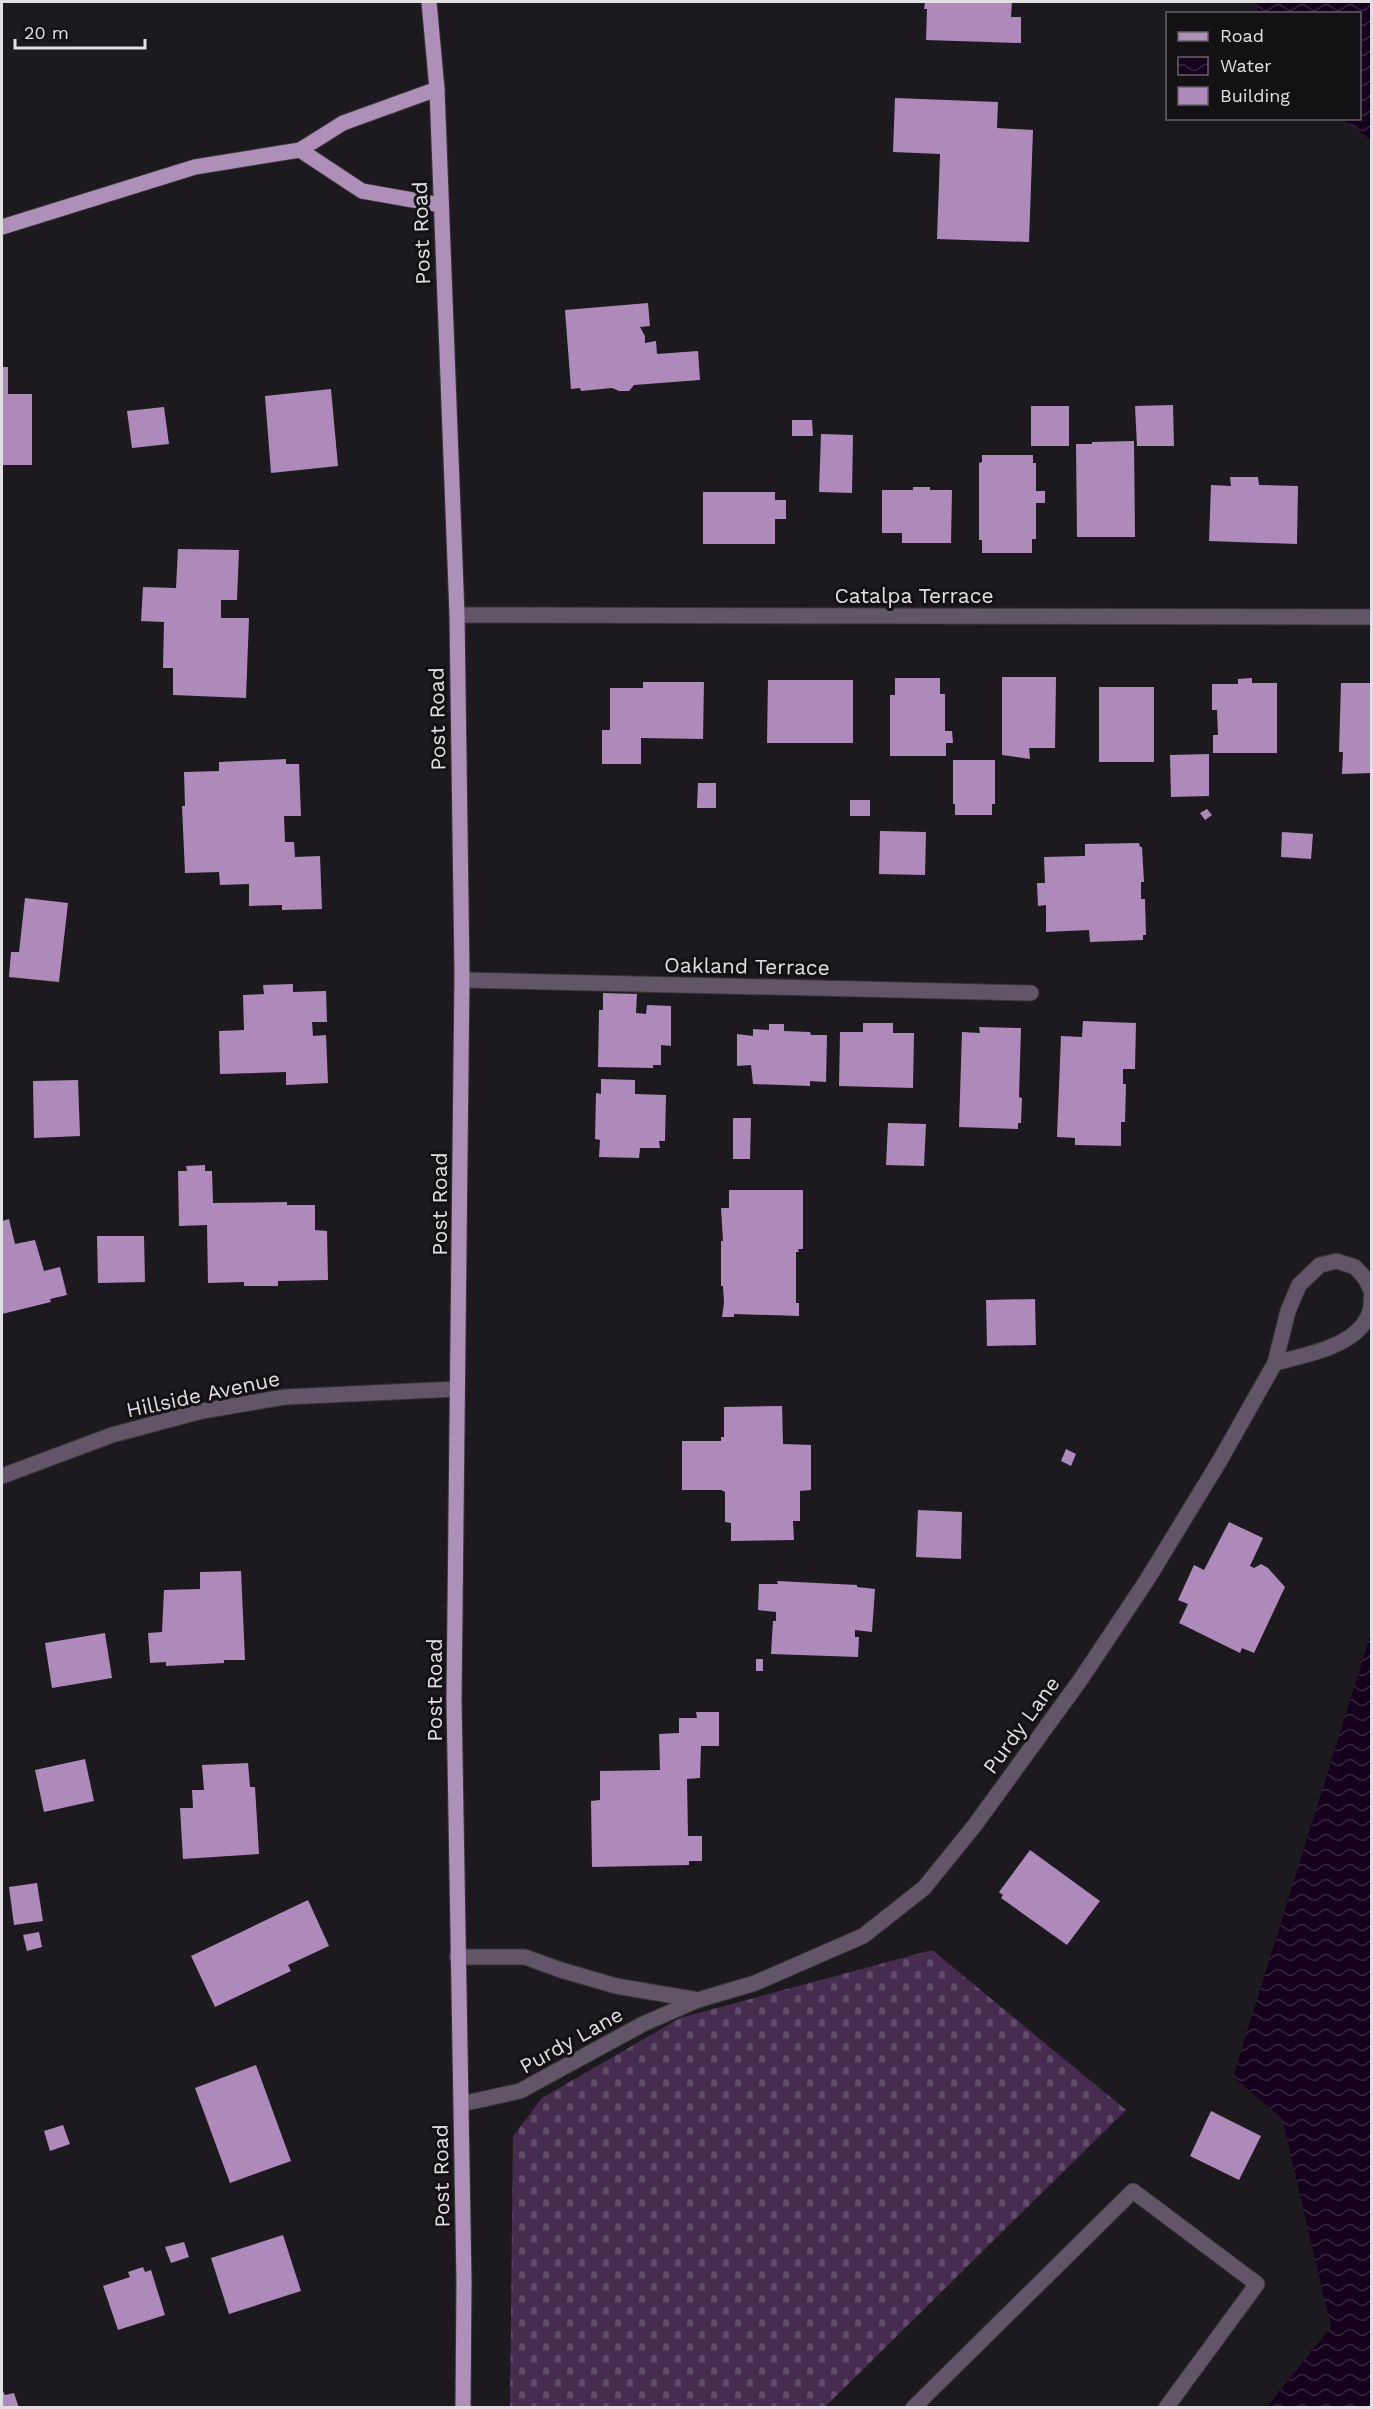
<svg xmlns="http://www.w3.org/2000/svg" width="1373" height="2409" font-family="'Work Sans',sans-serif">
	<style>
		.cemetery { fill: url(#cemetery-stones) }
		.water { fill: url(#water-waves) }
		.building { fill: #ad8aba }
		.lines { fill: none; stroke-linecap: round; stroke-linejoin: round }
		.minor-casing { stroke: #39363a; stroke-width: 17 }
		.major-casing { stroke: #39363a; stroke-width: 17 }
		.minor { stroke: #635568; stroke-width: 15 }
		.major { stroke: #ad8fb7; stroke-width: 15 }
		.labels { text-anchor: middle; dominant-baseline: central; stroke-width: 6; stroke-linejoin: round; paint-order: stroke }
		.street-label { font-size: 21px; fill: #e2dfe3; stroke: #141115 }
	</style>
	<defs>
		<pattern id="cemetery-stones" width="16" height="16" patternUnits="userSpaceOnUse" patternTransform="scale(1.5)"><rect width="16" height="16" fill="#462d4f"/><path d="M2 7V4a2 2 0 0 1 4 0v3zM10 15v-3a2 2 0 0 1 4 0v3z" fill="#604b68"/></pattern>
		<pattern id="water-waves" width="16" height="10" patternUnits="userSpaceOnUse" patternTransform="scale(1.5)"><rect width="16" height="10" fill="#15001d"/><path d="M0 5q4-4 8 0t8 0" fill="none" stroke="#37253e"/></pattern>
	</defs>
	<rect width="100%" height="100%" fill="#1d1a1f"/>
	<polygon class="cemetery" points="932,1950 1126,2110 825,2407 510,2407 513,2136 542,2098 680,2018"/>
	<g class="water">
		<polygon points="1256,2 1371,2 1371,140 1343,119 1360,118 1360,14 1258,13"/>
		<polygon points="1371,1633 1371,2407 1267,2407 1331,2327 1282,2118 1233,2077"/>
	</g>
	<g class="building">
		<polygon points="925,2 1012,2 1011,17 1021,17 1021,43 926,40 927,9 924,9"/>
		<polygon points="895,98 998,102 997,128 1033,130 1029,242 937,239 940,154 893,152"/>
		<polygon points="648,303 650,326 640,327 645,336 645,343 656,341 657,354 698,351 700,380 634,385 629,391 619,391 612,388 581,391 580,388 571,389 565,310"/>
		<polygon points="2,367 8,367 8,394 32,394 32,465 2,465"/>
		<polygon points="331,389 338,466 271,473 265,396"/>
		<polygon points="1173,405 1174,446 1137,446 1135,406"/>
		<rect x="1031" y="406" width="38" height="40"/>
		<polygon points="164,407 169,444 132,448 127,411"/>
		<polygon points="792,420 812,420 813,436 792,436"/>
		<polygon points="821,434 853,435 852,493 819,492"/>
		<polygon points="1134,441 1135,537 1077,537 1076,444 1092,444 1092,442"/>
		<polygon points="982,455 1033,455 1033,463 1036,463 1036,491 1045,491 1045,503 1036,503 1036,539 1032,539 1032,553 982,553 982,540 979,540 979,463 982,462"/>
		<polygon points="1230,477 1258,477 1259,485 1298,486 1297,544 1209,541 1211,485 1231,486"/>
		<polygon points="913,487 930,487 930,490 952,490 951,543 902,543 902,533 882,533 882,490 913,490"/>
		<polygon points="703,492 775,492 775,500 786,500 786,519 775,519 775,544 703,544"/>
		<polygon points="178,549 239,550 237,600 221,600 221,618 249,618 246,698 173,695 173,668 163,668 164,622 141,621 143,587 176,588"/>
		<polygon points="1002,677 1056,677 1055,748 1029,748 1030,759 1002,755"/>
		<polygon points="895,678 940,678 940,694 945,694 945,731 952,731 953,743 946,743 946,756 890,756 890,695 895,695"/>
		<polygon points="1252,678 1252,683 1277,683 1277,753 1213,753 1213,735 1218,735 1217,710 1212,710 1212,684 1238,684 1238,679"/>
		<polygon points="768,680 853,680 853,743 767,743"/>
		<polygon points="643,682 704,682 703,739 641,738 641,764 602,764 602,730 610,730 610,688 643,688"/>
		<polygon points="1341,683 1372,683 1372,773 1342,774 1343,752 1339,752"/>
		<rect x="1099" y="687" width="55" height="75"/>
		<polygon points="1209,754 1209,796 1171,797 1170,755"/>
		<polygon points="286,759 286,764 299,764 301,816 284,816 285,842 294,842 295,857 320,856 322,909 282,910 282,905 249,906 249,884 220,885 219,872 185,873 182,806 185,806 184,772 219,771 219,762"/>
		<polygon points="953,760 995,760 995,804 992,804 992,815 955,815 955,804 953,804"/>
		<polygon points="698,783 716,783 716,808 697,808"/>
		<rect x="850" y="800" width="20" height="16"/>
		<polygon points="1207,809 1212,815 1205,820 1200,813"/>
		<polygon points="880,831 926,832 925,875 879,874"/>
		<polygon points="1282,832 1313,834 1311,859 1281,857"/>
		<polygon points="1139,843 1140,847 1142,847 1144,882 1141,882 1141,899 1145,899 1146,935 1143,935 1143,940 1090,942 1089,930 1046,932 1046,905 1038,906 1037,883 1045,883 1044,857 1085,856 1085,844"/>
		<polygon points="25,898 68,903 59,982 9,977 11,952 19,952"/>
		<polygon points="293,984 293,992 326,991 327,1022 312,1022 313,1036 326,1035 328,1083 286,1085 286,1072 220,1074 219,1031 244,1030 243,995 264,994 263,985"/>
		<polygon points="603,993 637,994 636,1013 646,1014 647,1005 671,1006 671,1046 661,1045 661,1065 653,1065 653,1068 598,1067 599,1010 603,1010"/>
		<polygon points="1083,1021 1136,1023 1135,1069 1123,1069 1123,1084 1126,1084 1125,1122 1121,1122 1121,1146 1075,1145 1075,1138 1057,1137 1061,1036 1082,1037"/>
		<polygon points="863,1023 893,1023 893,1033 914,1033 913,1088 839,1086 840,1032 863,1032"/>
		<polygon points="769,1024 784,1024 784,1031 810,1032 811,1035 827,1035 826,1082 810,1081 810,1086 753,1084 751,1065 737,1066 737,1034 753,1036 753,1029 769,1030"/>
		<polygon points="979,1027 1021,1028 1019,1097 1022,1098 1021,1123 1018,1123 1018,1129 959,1127 962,1032 980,1033"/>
		<polygon points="601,1079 635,1080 635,1094 666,1095 665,1141 659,1141 660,1148 640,1148 639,1158 599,1157 600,1140 595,1139 596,1093 601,1094"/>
		<polygon points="78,1080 80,1136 34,1138 33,1081"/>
		<polygon points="733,1118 751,1118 750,1159 733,1159"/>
		<polygon points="888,1123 926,1124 924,1166 886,1165"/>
		<polygon points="205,1165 205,1171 212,1171 213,1203 287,1202 287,1205 315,1205 315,1230 327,1231 328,1280 278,1281 278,1286 244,1286 244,1282 208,1283 207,1225 179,1226 178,1171 187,1171 186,1166"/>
		<polygon points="729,1190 803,1190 803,1249 798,1249 799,1252 796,1252 796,1303 799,1303 799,1316 734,1314 734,1317 722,1317 724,1303 723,1286 721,1286 721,1241 723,1241 721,1208 729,1208"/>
		<polygon points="9,1219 15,1244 35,1240 44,1271 60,1267 67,1295 50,1299 51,1302 2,1314 2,1221"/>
		<polygon points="97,1236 144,1236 145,1282 98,1283"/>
		<polygon points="1035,1299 1036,1345 987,1346 986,1300"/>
		<polygon points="782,1406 783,1444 811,1445 811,1490 800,1491 800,1521 793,1521 794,1540 731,1541 731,1523 725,1522 725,1492 721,1490 682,1490 682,1441 721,1441 721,1437 724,1437 724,1407"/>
		<polygon points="1066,1449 1076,1454 1071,1466 1061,1461"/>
		<polygon points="918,1510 962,1512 961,1559 916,1557"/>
		<polygon points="1229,1522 1263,1538 1250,1566 1254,1568 1261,1564 1268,1568 1285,1587 1254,1653 1242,1648 1240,1653 1179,1623 1188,1604 1178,1600 1194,1565 1204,1570"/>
		<polygon points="241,1571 245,1660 224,1660 224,1663 166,1666 166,1662 150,1663 148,1633 162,1632 164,1590 200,1589 200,1572"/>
		<polygon points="777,1581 857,1585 857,1587 875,1589 872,1632 855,1630 855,1637 859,1637 858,1657 771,1654 773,1621 776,1621 776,1612 758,1610 759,1584 778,1584"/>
		<polygon points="105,1633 112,1678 52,1688 45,1643"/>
		<rect x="756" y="1659" width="7" height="12"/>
		<polygon points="696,1712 719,1712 719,1746 701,1746 700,1778 687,1779 688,1836 702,1836 702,1861 689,1861 689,1865 592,1867 591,1801 600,1800 600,1771 660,1770 659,1734 679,1733 679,1718 697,1718"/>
		<polygon points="85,1759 94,1801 44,1812 35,1770"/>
		<polygon points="248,1763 250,1787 255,1787 259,1854 183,1859 180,1808 193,1808 192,1790 204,1790 202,1765"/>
		<polygon points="1030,1850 1100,1901 1067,1945 1001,1898 1003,1895 999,1892"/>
		<polygon points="37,1883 43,1921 14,1925 9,1887"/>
		<polygon points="308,1900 329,1946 288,1965 291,1971 215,2007 191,1956"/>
		<polygon points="39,1932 42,1947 27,1951 23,1935"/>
		<polygon points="256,2065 291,2161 230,2183 195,2088"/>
		<polygon points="1211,2111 1261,2136 1239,2180 1190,2156"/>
		<polygon points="63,2125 70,2144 50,2151 44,2131"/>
		<polygon points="283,2235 301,2291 229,2314 211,2258"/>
		<polygon points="184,2242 189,2257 171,2263 165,2247"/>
		<polygon points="143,2267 145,2272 151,2270 165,2315 118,2330 103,2286 130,2277 128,2272"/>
		<polygon points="2,2389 5,2395 14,2393 19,2408 2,2408"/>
	</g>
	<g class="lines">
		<defs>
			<g id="minor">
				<polyline points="457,615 1372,617"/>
				<polyline points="462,980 1031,993"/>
				<path d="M1275,1363c30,-8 85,-17 95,-52 2,-6 1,-13 2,-19"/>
				<polyline points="2,1476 112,1435 202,1411 285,1397 457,1389"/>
				<polyline points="457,1957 525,1957 561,1970 616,1986 698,2000"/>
				<polyline points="461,2104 520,2091 643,2024 698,2000 755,1983 863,1936 924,1888 975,1825 1081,1679 1147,1580 1219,1462 1275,1363 1288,1311 1299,1285 1320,1265 1337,1261 1355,1267 1365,1278 1372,1292"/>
				<polyline points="913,2408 1133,2191 1257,2284 1166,2408"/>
			</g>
			<g id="major">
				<polyline points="429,2 437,89 457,615 462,974 454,1699 464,2282 463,2408"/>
				<polyline points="300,150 362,191 441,205"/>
				<polyline points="2,227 195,167 300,150 343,123 437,89"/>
			</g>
		</defs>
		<use href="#minor" class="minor-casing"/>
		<use href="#major" class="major-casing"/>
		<use href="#minor" class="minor"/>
		<use href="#major" class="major"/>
	</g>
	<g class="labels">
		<g class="street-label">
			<text transform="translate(421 233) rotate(-92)">Post Road</text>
			<text x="914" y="595">Catalpa Terrace</text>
			<text transform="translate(437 719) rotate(-91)">Post Road</text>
			<text transform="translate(747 966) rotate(1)">Oakland Terrace</text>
			<text transform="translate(439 1204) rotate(-90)">Post Road</text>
			<text transform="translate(203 1394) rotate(-12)">Hillside Avenue</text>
			<text transform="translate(434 1690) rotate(-90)">Post Road</text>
			<text transform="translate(1021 1725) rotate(-54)">Purdy Lane</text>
			<text transform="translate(571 2040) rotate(-29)">Purdy Lane</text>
			<text transform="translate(441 2176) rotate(-91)">Post Road</text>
		</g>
	</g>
	<rect width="1373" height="2409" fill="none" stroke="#e2dfe3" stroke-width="6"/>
	<rect x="1166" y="12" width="195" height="108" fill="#141115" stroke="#666367" stroke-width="1.5"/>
	<rect x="1178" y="32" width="30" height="9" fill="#ad8fb7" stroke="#666367" stroke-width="1.5"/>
	<text x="1220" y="42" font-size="18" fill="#e2dfe3">Road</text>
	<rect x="1178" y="57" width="30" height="18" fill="url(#water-waves)" stroke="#666367" stroke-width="1.5"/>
	<text x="1220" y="72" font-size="18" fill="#e2dfe3">Water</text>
	<rect x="1178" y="87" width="30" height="18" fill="#ad8aba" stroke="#666367" stroke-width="1.5"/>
	<text x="1220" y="102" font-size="18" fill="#e2dfe3">Building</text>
	<path d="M15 39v9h130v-9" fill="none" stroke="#e2dfe3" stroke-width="3"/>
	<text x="24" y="39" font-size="18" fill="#e2dfe3" stroke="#141115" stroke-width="4.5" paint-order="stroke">20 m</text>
</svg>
